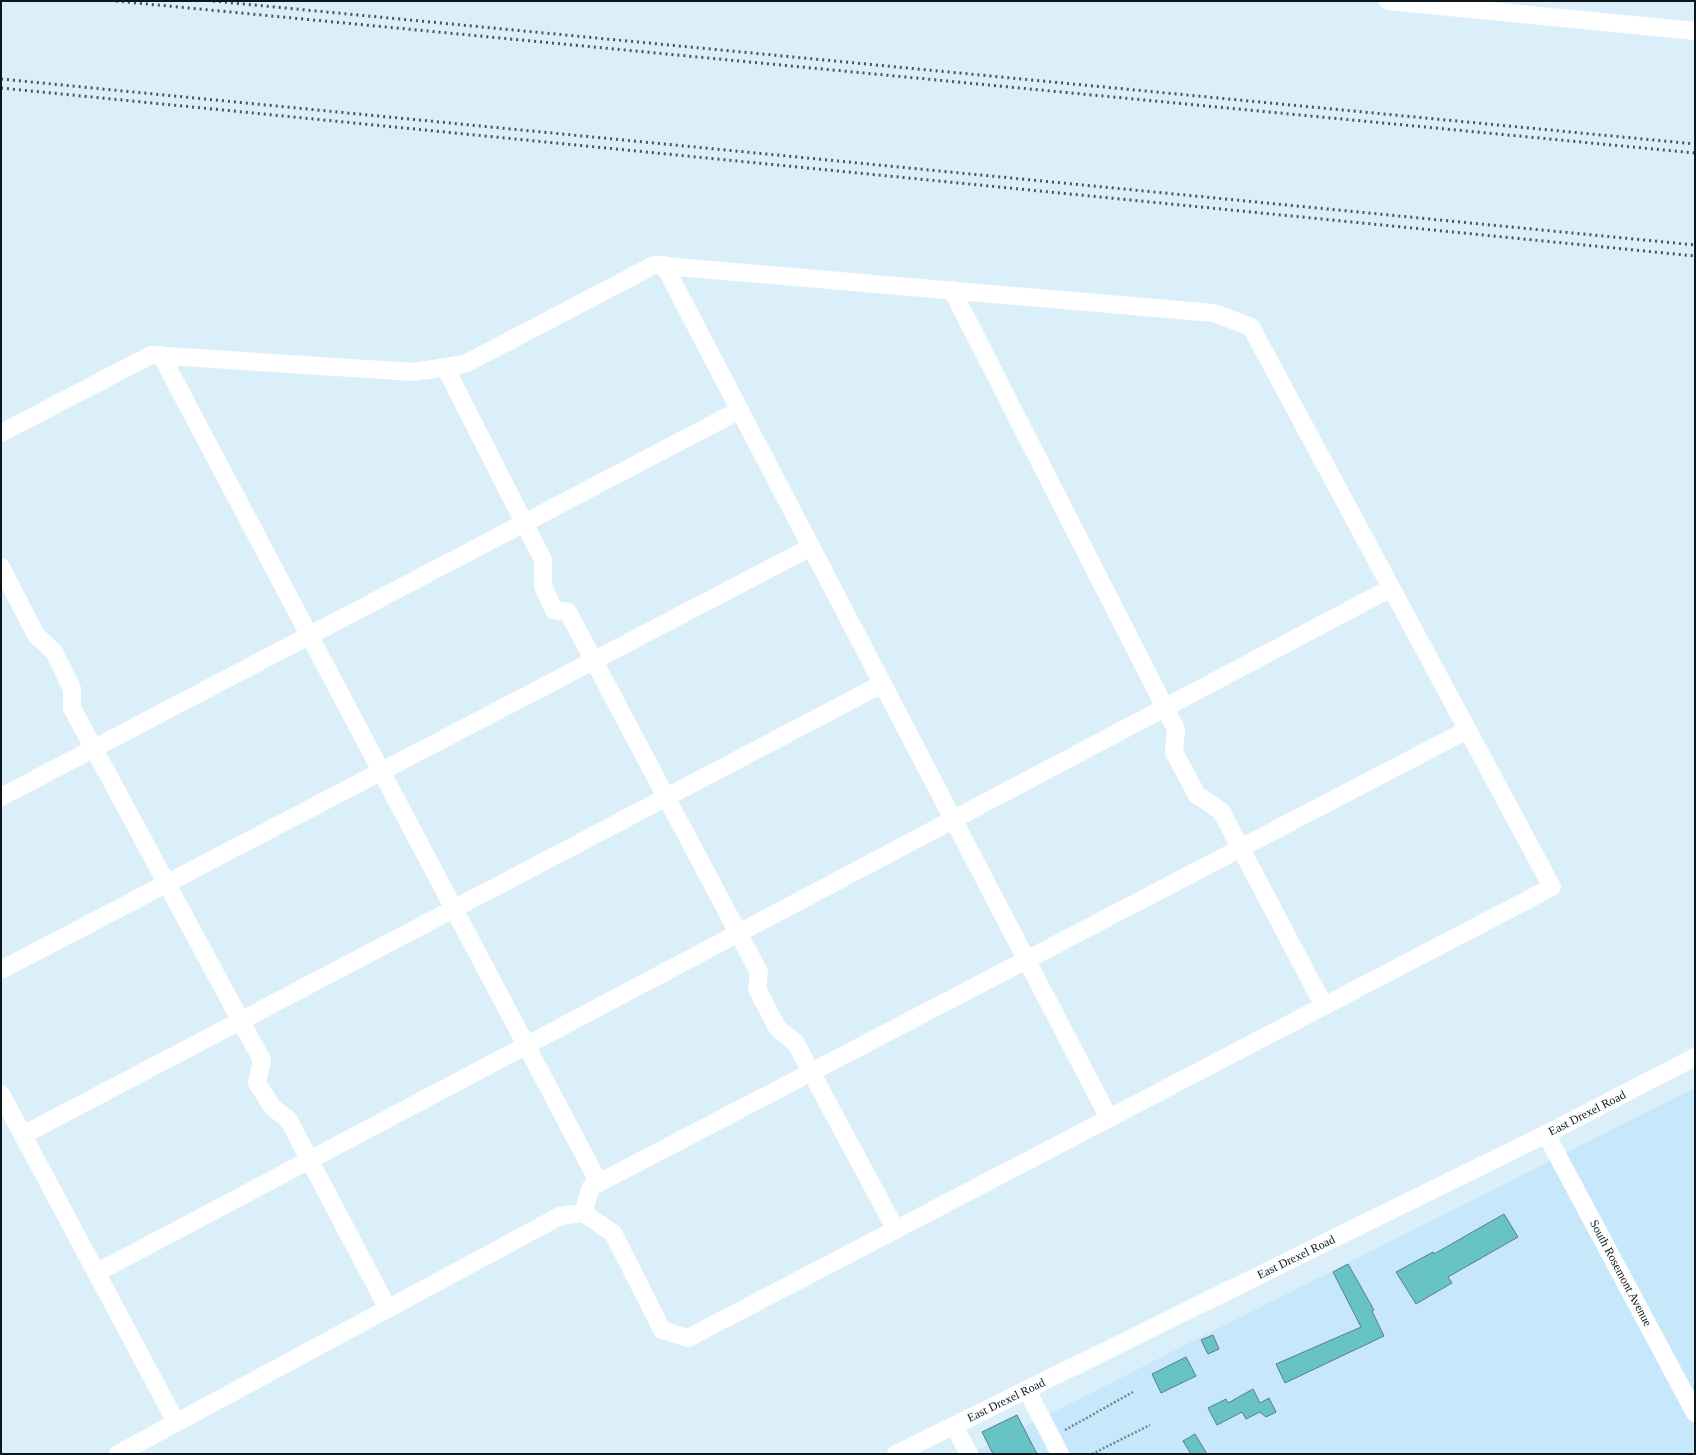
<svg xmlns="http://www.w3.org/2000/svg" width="1696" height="1455" font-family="'Times New Roman',serif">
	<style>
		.built { fill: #c7e7fa }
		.building { fill: #67c3c6; stroke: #598081 }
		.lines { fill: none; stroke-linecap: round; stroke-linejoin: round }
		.path { stroke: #76868f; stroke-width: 2.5; stroke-dasharray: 2 2; stroke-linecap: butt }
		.minor { stroke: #fff; stroke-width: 18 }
		.rail { stroke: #47555d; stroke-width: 3; stroke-dasharray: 2 4; stroke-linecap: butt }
		.labels { text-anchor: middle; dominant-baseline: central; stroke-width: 4; stroke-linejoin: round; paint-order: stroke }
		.street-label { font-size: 12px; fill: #0b171d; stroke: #fff }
	</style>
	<rect width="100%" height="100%" fill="#dbeffb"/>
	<polygon class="built" points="1695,1088 1695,1454 970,1454 1524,1174"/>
	<g class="building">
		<polygon points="1504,1214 1518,1237 1448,1277 1452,1283 1416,1304 1396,1272 1433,1252 1434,1254"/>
		<polygon points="1348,1264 1374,1310 1372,1311 1384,1336 1285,1383 1276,1364 1361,1327 1333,1272"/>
		<polygon points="1213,1335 1219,1349 1208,1354 1201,1340"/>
		<polygon points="1186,1357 1196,1376 1161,1393 1152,1374"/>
		<polygon points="1253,1389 1260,1403 1269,1398 1276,1412 1266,1417 1260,1412 1246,1419 1242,1412 1217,1425 1208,1408 1226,1399 1228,1403"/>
		<polygon points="1017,1415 1037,1454 993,1454 982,1432"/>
		<polygon points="1195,1434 1207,1454 1191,1454 1183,1441"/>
	</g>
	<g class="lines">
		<g class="path">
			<polyline points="1065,1430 1133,1392"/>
			<polyline points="1092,1454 1150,1425"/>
		</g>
		<g class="minor">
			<polyline points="1388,1 1695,31"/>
			<polyline points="664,265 1109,1118"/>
			<polyline points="952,290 1176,729 1174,752 1197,795 1221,811 1324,1006"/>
			<polyline points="161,355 599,1183"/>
			<polyline points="445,367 543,560 543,586 554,610 568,612 759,972 757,989 778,1029 795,1042 896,1230"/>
			<polyline points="1,433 151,355 414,372 465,364 654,265 1214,313 1251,327 1552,887 688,1338 662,1330 613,1233 583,1213 560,1216 118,1454"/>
			<polyline points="1,567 36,635 54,652 72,689 72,708 262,1060 257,1083 273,1108 288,1119 388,1309"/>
			<polyline points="1,797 740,410"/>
			<polyline points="1,970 811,547"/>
			<polyline points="1,1094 176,1422"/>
			<polyline points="1546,1134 1695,1413"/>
			<polyline points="23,1135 882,684"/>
			<polyline points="583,1213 591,1187 1467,730"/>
			<polyline points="96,1273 1391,588"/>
			<polyline points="1027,1390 1060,1454"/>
			<polyline points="954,1426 969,1454"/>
			<polyline points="896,1454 1546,1134 1695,1057"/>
		</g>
		<g class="rail">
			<polyline points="116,1 1695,153"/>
			<polyline points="213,1 1695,144"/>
			<polyline points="1,79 1695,245"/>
			<polyline points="1,88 1695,256"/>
		</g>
	</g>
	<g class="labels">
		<g class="street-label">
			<text transform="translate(1587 1113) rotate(-27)">East Drexel Road</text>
			<text transform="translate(1296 1257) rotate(-26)">East Drexel Road</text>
			<text transform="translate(1621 1273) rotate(62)">South Rosemont Avenue</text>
			<text transform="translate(1006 1400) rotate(-26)">East Drexel Road</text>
		</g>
	</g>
	<rect width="1696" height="1455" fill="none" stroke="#0b171d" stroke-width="4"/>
</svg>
